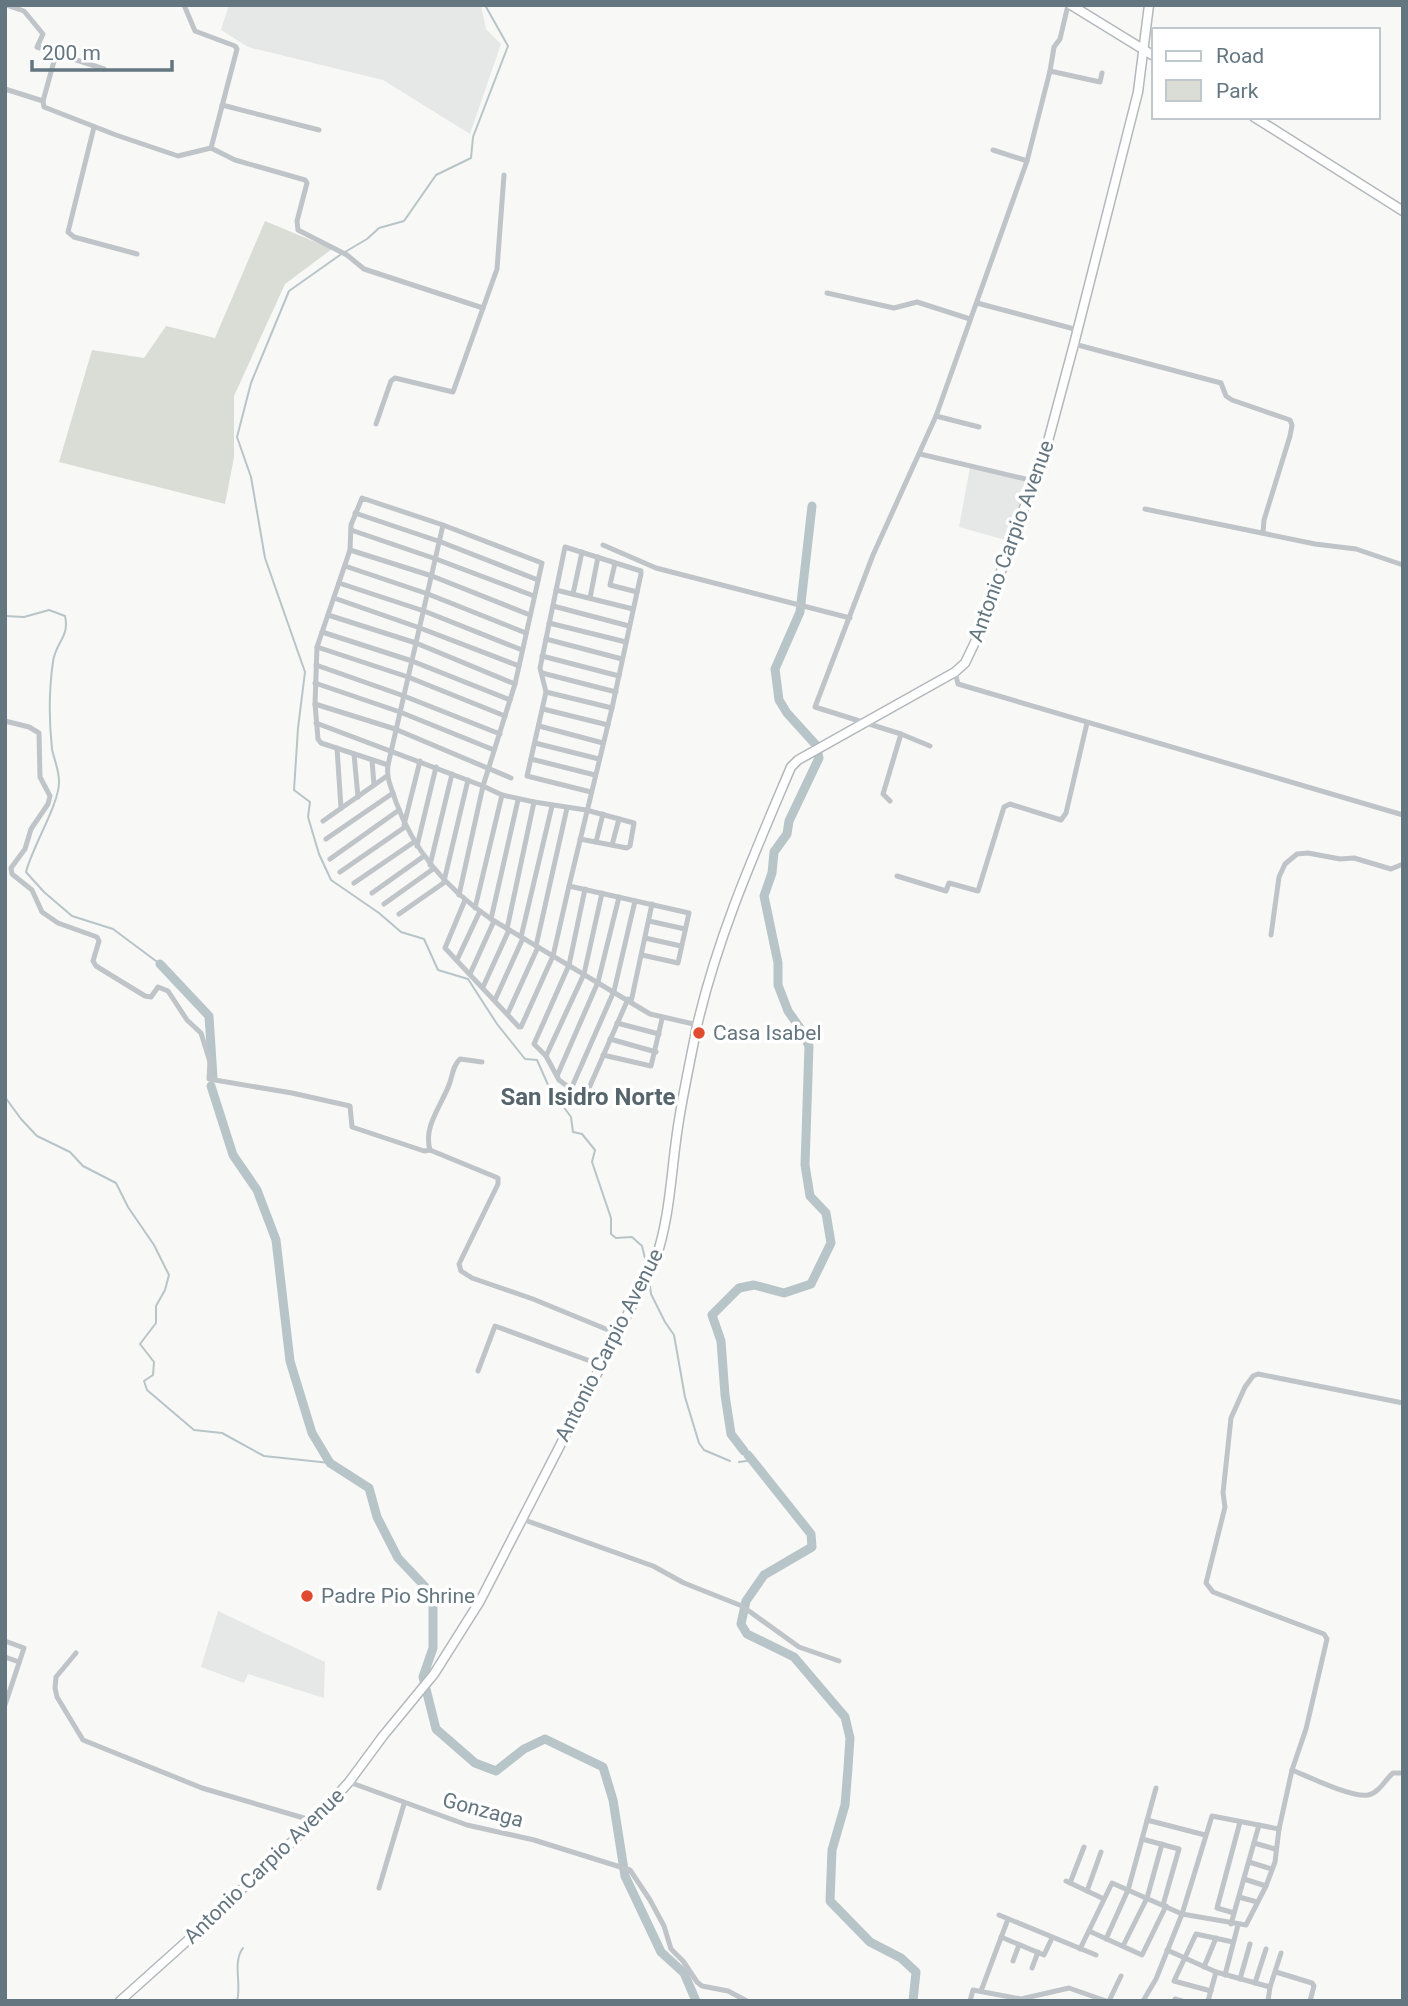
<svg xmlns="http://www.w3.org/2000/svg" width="1408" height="2006" font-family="Roboto,sans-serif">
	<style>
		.built { fill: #e6e8e7 }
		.green { fill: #d9ddd5 }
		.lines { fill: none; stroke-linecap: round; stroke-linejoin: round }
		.stream { stroke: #b7c5c8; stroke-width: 2 }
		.river { stroke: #b7c5c8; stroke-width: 9 }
		.secondary-casing { stroke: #b2b8bc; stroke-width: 11 }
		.street { stroke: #bfc4c8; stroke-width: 5 }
		.secondary { stroke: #fff; stroke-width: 8 }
		.poi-dot { fill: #e04a2e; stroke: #fff; stroke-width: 2.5 }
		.labels { text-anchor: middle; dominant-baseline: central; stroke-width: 7; stroke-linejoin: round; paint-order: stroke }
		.street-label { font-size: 21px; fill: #647680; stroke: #fff }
		.poi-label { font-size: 21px; fill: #647680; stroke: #fff; text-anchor: start }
		.quarter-label { font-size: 24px; font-weight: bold; fill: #56646c; stroke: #fff }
	</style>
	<rect width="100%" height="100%" fill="#f8f8f6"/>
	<g class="built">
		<polygon points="229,5 481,5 486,29 501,44 470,134 383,80 248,47 221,30"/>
		<polygon points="970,467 1030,482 1009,541 959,527"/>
		<polygon points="218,1611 325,1662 324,1698 248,1674 244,1683 201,1667"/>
	</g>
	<polygon class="green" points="265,221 332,249 285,284 234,396 234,457 225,504 59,462 92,350 144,358 166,326 215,338"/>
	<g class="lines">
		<g class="stream">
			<polyline points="345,252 367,239 379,228 404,221 436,175 471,158 473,137 508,46 485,5"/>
			<polyline points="340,255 289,291 251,383 237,437 251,477 265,558 305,672 298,728 294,790 310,802 308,817 319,854 331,880 379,913 401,932 424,939 438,970 468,979 497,1024 525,1059 537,1060 549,1087 571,1117 573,1132 582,1134 595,1150 592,1162 611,1218 611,1234 616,1238 632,1237 642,1246 647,1267"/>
			<path d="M5,616l19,1 25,-7 16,6c5,21 -10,27 -12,46 -4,27 -4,59 -1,87 2,10 7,21 7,32 1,22 -27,66 -33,91l18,20 28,24 41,13 47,35"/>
			<polyline points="5,1097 21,1119 37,1136 70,1152 83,1166 116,1183 128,1207 154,1245 169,1275 165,1290 156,1306 156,1323 140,1344 154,1362 153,1375 144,1381 147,1390 194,1430 222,1433 264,1456 330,1463"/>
			<polyline points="649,1279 651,1294 665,1322 674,1335 685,1397 699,1443 704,1450 730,1461"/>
			<polyline points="739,1462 754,1460"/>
			<path d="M237,2001c5,-17 -5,-38 6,-53"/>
		</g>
		<g class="river">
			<polyline points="160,964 209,1016 213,1077"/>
			<polyline points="211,1086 233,1155 257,1190 276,1240 290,1361 312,1433 330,1463 369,1488 377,1517 398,1558 433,1595 433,1648 423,1677 436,1729 475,1763 496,1771 524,1749 545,1739 603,1767 613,1800 625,1876 661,1952 684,1973 696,2001"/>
			<polyline points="744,1451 731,1434 725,1395 721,1341 712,1315 739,1288 754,1285 784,1293 811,1284 831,1243 826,1213 810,1196 805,1165 809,1046 800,1028 788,1011 778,985 778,963 764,896 772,873 774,852 787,834 789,821 819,758 816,745 787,713 779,700 775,669 800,612 812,506"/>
			<polyline points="748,1455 811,1534 812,1547 764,1575 746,1601 741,1624 747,1634 794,1657 845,1717 850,1738 848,1768 845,1805 832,1850 830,1901 870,1942 901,1958 916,1972 913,2001"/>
		</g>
		<defs>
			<g id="secondary">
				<polyline points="1071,5 1154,56"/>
				<polyline points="1254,117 1403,211"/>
				<path d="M120,2001l67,-60 127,-120 35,-39 34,-46 51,-62 46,-73 175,-340c16,-45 16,-94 24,-141 5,-31 12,-63 18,-94 21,-91 58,-174 94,-259l7,-7 157,-88 10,-9 11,-23 71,-195 27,-101 64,-252 11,-87"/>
			</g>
		</defs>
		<use href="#secondary" class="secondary-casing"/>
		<g class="street">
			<polyline points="6,5 24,11 43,34 37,47 104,69"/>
			<polyline points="184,5 195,31 235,46 237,49 211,148 235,160 305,180 307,183 297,221 298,230 347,255 364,269 483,308"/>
			<polyline points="1050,71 1100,82 1102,73"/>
			<polyline points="5,89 43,101 44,107 116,135 178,156 211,148"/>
			<polyline points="43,101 56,54"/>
			<polyline points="222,105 319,130"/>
			<polyline points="94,127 68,232 74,237 137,254"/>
			<polyline points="993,150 1027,161"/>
			<polyline points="827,293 894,308 917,302 970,319"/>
			<polyline points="977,303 1078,330"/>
			<polyline points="1074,344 1221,383 1226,396 1232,400 1290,420 1292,425 1290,436 1264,520 1263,533"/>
			<polyline points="936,416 979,427"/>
			<polyline points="376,424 391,381 395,378 453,392 497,269 504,175"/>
			<polyline points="920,454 1034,481"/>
			<polyline points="1145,509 1315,544 1356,549 1403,565"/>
			<polyline points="355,513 441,542 538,580"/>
			<polyline points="351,530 436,559 534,596"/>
			<polyline points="603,545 656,568 850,618"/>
			<polyline points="350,550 432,576 530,615"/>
			<polyline points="615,563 610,585 637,592"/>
			<polyline points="345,566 428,594 526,633"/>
			<polyline points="339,583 424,611 522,650"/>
			<polyline points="556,590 633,609"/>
			<polyline points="573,594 582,552"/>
			<polyline points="334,598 420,628 519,666"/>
			<polyline points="590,598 598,557"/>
			<polyline points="553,606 629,626"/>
			<polyline points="328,615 416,643 515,684"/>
			<polyline points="549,623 626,642"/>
			<polyline points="322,632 412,661 510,700"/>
			<polyline points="546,639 622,659"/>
			<polyline points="317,647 408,677 505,716"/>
			<polyline points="542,656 619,676"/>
			<polyline points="316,665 404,696 500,734"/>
			<polyline points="955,672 958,684 1403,815"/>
			<polyline points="542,673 616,692"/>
			<polyline points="315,683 400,712 494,750"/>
			<polyline points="546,692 612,708"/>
			<polyline points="315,704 395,729 511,778"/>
			<polyline points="543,709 608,725"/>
			<polyline points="5,721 29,727 39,733 40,777 50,796 48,804 31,829 25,849 11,868 12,874 32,890 42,912 58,923 97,937 99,941 93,961 96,966 145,996 151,997 158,987 168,991 187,1020 201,1033 210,1062 209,1079 292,1093 350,1106 352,1127 424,1151 430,1150 498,1178 498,1184 459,1264 461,1271 472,1278 533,1299 618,1334"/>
			<polyline points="316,723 483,786 459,895"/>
			<polyline points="539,726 603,743"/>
			<polyline points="535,743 599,759"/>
			<polyline points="930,746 901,734 815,707 873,555 936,416 1027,161 1050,71 1054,47 1060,39 1068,5"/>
			<polyline points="337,748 341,808"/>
			<polyline points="354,754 358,797"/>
			<polyline points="531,759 595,775"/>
			<polyline points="372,760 374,785"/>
			<polyline points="388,765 321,743 318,739 315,704 317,647 350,550 351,525 362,498 443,525"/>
			<polyline points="502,795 534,802 507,929"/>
			<polyline points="890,801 883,794 901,734"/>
			<polyline points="534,802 586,810 634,823 630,846 627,848 580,839"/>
			<polyline points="323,821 387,776"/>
			<polyline points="404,825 420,761"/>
			<polyline points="326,839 393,793"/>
			<polyline points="596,842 603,814"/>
			<polyline points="612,845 619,819"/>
			<polyline points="417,846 436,767"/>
			<polyline points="330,859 399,810"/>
			<polyline points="430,865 452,774"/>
			<polyline points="340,872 405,827"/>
			<polyline points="897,876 946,891 949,883 978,891 1004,807 1010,804 1061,820 1066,813 1087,723"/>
			<polyline points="444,881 468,780"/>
			<polyline points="354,883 414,842"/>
			<polyline points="569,886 612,708 641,574 641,571 565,547 540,668 546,692 527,776 591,792"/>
			<polyline points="585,889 569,965 534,1044 546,1056 559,1080 582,1097 586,1095 628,999"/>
			<polyline points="372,893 424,856"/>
			<polyline points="465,900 445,948 519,1027 521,1027 553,956 569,886 689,913 678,963 642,955"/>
			<polyline points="384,904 433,869"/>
			<path d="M475,908l27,-113 -19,-9 32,-102 27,-121 -99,-38 -55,240c-2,14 4,24 8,37 18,50 51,87 95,117l159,95 48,11"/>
			<polyline points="399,914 445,882"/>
			<polyline points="491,919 518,800"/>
			<polyline points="649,921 685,929"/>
			<polyline points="1271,935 1279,877 1285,864 1297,854 1308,853 1340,859 1354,858 1391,869 1403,864"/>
			<polyline points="521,937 552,806"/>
			<polyline points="645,938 681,946"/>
			<polyline points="536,946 567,808"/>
			<polyline points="457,960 480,911"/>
			<polyline points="470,974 494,921"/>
			<polyline points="483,987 509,930"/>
			<polyline points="495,1000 523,938"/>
			<polyline points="631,1002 652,904"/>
			<polyline points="508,1013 538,947"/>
			<polyline points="617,1023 659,1034"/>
			<polyline points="610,1039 656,1052"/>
			<polyline points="603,1055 651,1066 662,1019"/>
			<polyline points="546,1056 584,974 602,893"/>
			<polyline points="557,1076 598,982 619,897"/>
			<polyline points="571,1089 614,991 635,901"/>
			<path d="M430,1150c-7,-23 11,-44 19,-65 4,-10 3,-18 11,-26l22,3"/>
			<polyline points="478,1371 495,1326 601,1365"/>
			<polyline points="522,1519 653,1566 684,1583 742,1606 799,1647 839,1661"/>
			<polyline points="5,1641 24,1648 5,1705"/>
			<polyline points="76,1653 56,1677 55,1688 57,1697 83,1740 202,1788 314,1821"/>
			<polyline points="5,1657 19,1662"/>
			<path d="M1292,1770c15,6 60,28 76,25 11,-2 17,-15 25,-22h10"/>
			<polyline points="349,1782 467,1825 534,1840 630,1870 650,1900 664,1926 671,1949 683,1961 697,1982 702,1986 728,1991 747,2001"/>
			<polyline points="1147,1820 1205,1835"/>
			<polyline points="1142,1839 1179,1849 1163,1905"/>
			<polyline points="1254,1843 1275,1849"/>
			<polyline points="1249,1862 1272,1869"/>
			<polyline points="1244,1879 1266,1886"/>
			<polyline points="1066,1881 1104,1899"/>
			<polyline points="1070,1883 1084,1847"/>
			<polyline points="379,1888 404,1804"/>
			<polyline points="1087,1891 1101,1852"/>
			<polyline points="1239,1897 1257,1902"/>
			<polyline points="1234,1913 1217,1908 1240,1822"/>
			<polyline points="999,1915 1096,1955"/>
			<polyline points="1231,1924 1259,1825"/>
			<polyline points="1089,1931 1142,1955 1166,1906"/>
			<polyline points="1001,1937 1044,1955 1052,1938"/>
			<polyline points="1106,1939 1128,1890 1156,1788"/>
			<polyline points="1123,1946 1147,1898 1162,1844"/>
			<polyline points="1080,1949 1112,1883 1182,1914 1246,1925 1266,1886 1275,1862 1279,1829 1292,1770 1306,1729 1327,1639 1324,1634 1213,1592 1206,1583 1225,1507 1223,1493 1231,1418 1245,1387 1253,1376 1258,1374 1403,1403"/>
			<polyline points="1167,1950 1216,1972 1270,1987 1268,2001"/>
			<polyline points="1013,1961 1019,1945"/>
			<polyline points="1204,1967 1216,1938"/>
			<polyline points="1032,1968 1038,1952"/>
			<polyline points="1276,1972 1312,1983 1314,1986 1310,2001"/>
			<polyline points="1225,1975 1238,1925"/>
			<polyline points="1240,1979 1250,1944"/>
			<polyline points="1255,1983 1266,1949"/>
			<polyline points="1270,1987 1281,1953"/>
			<polyline points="981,1991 1008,1919"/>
			<polyline points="1211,1991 1174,1981 1196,1934 1233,1942"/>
			<polyline points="1175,1999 1182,2001"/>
			<polyline points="970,2001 973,1990 1021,1999 1069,1988 1106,2001"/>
			<polyline points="1109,2001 1121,1976"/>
			<polyline points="1143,2001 1156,1979 1182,1914 1212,1816 1279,1829"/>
			<polyline points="1208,2001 1216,1972"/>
		</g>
		<use href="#secondary" class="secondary"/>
	</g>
	<g class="poi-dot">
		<circle cx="699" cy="1033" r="7"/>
		<circle cx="307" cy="1596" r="7"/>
	</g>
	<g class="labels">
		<g class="street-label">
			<text transform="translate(1011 541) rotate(-70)">Antonio Carpio Avenue</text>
			<text transform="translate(609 1345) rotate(-63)">Antonio Carpio Avenue</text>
			<text transform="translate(483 1810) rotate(15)">Gonzaga</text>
			<text transform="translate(264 1866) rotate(-44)">Antonio Carpio Avenue</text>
		</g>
		<g class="poi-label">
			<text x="713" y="1033">Casa Isabel</text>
			<text x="321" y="1596">Padre Pio Shrine</text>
		</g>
		<g class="quarter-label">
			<text x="588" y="1097">San Isidro Norte</text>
		</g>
	</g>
	<rect width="1408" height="2006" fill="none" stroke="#647680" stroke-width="14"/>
	<rect x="1152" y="28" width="228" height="91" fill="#ffffff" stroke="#c1c8cc" stroke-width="2"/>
	<rect x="1166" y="51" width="35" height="10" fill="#ffffff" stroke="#c1c8cc" stroke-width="2"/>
	<text x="1216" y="63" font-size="21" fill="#647680">Road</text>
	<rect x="1166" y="80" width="35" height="21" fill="#d9ddd5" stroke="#c1c8cc" stroke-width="2"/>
	<text x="1216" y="98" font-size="21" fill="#647680">Park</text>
	<path d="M32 60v10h140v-10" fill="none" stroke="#647680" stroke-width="3.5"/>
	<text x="42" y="60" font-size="21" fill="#647680" stroke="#ffffff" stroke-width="5" paint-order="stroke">200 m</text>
</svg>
